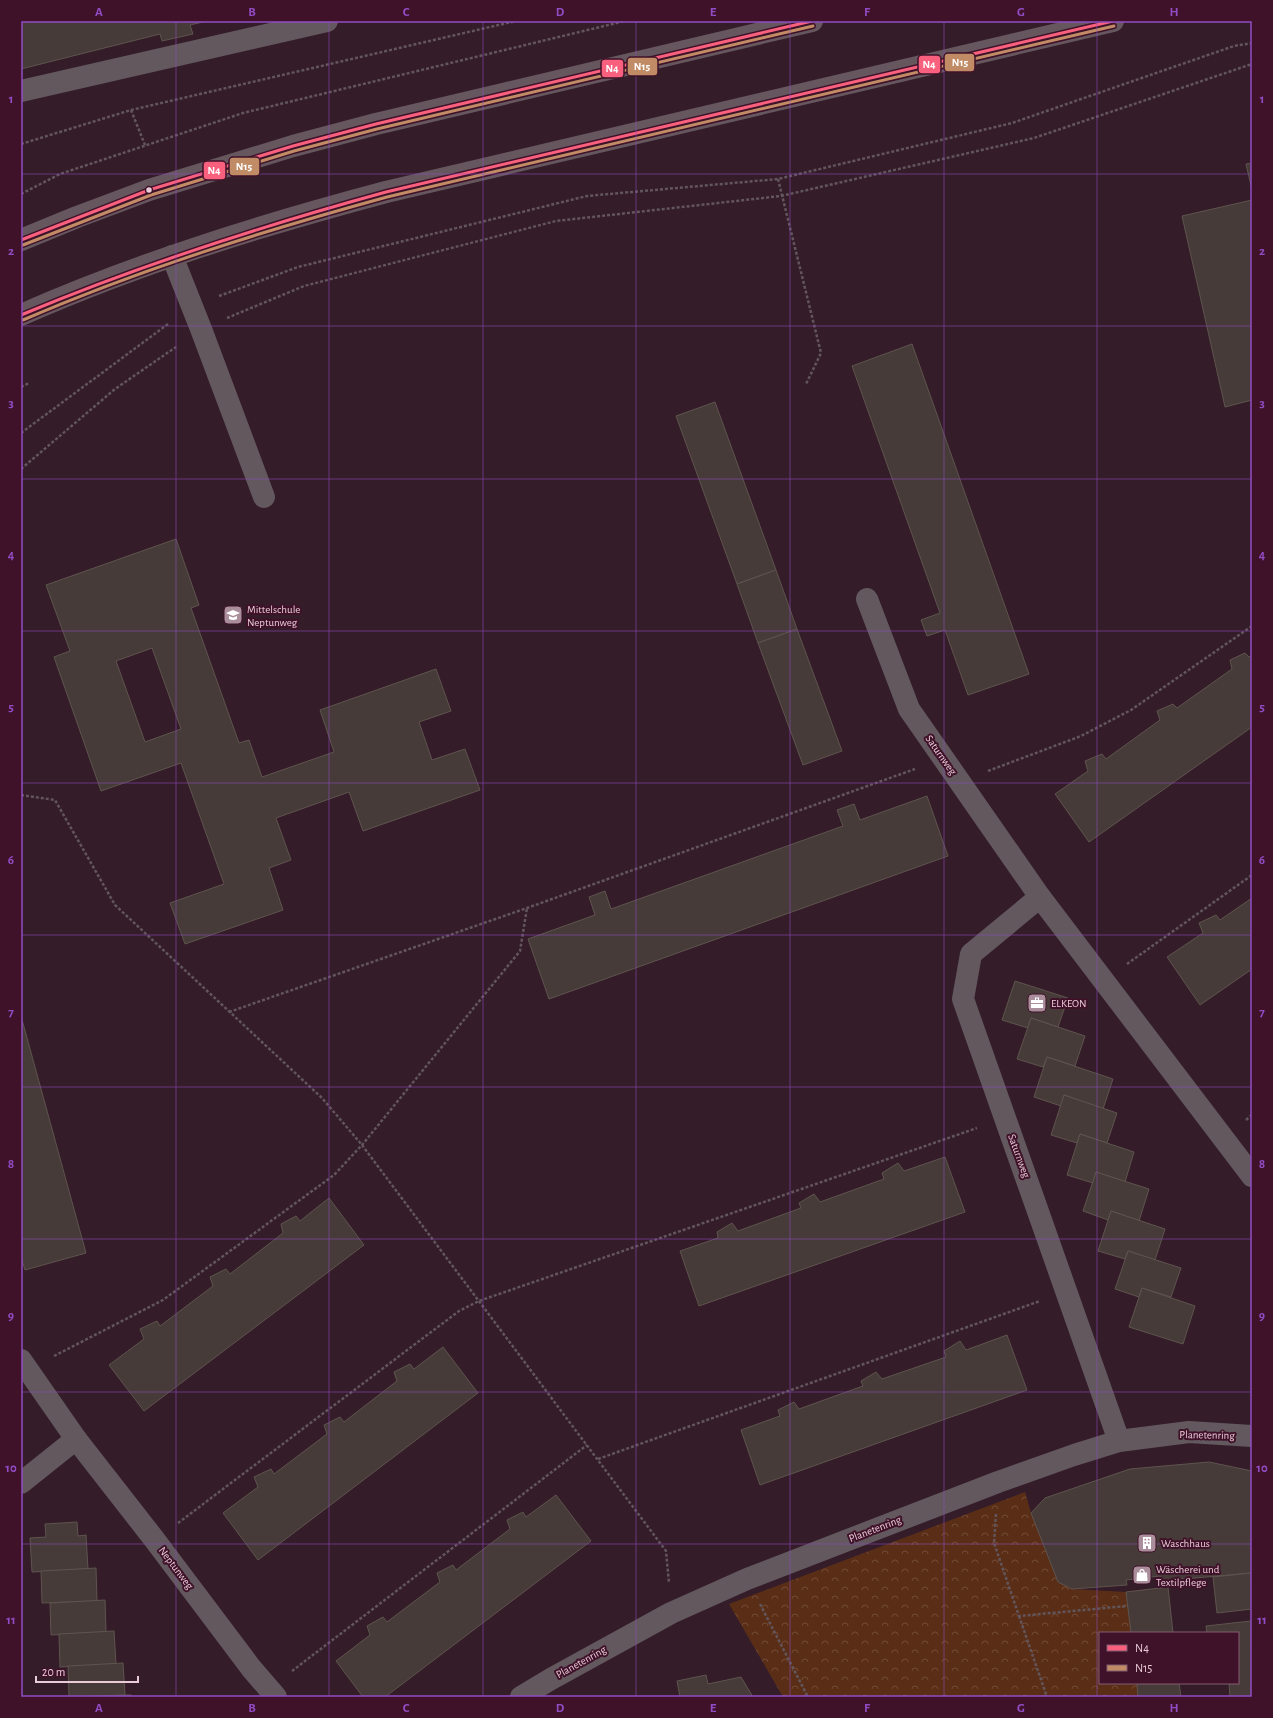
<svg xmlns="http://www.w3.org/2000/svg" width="1273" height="1718" font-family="'Alegreya Sans',sans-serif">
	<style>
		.park { fill: url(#park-crowns) }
		.building { fill: #473b39; stroke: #5e544e; fill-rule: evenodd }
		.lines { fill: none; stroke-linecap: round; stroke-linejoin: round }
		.path { stroke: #62555b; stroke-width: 2.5; stroke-dasharray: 3 2; stroke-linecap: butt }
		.minor { stroke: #62585d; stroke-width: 22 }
		.major { stroke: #66565e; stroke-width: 22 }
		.bus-1-casing { stroke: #3f122a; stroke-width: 6 }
		.bus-2-casing { stroke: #3f122a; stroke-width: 6 }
		.bus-1 { stroke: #f8607d; stroke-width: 3 }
		.bus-2 { stroke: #c18c65; stroke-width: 3 }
		.grid { fill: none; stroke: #914cc4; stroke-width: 1; stroke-opacity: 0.55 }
		.bus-dot { fill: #eacbd8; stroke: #3f122a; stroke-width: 1.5 }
		.labels { text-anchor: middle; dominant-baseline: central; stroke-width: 4; stroke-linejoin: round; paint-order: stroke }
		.poi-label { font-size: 11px; fill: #eacbd8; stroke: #3f122a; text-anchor: start }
		.street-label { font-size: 11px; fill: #eacbd8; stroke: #3f122a }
		.line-badge { stroke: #3f122a; stroke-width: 1.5 }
		.badge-label { font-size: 11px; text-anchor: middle; font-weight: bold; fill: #fff }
		.neatline { fill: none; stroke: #914cc4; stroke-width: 1.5 }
		.grid-label { font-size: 13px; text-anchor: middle; font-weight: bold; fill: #914cc4 }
	</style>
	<defs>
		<pattern id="park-crowns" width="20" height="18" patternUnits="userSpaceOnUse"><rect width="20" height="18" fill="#5a2e16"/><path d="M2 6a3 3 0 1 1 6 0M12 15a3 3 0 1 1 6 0" fill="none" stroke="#724b37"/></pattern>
	</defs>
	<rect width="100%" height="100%" fill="#341c29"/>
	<polygon class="park" points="1025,1492 1031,1513 1072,1589 1126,1592 1131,1633 1100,1633 1100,1683 1137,1683 1138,1697 783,1697 729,1604"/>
	<g class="building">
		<polygon points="21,21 207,21 190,25 193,34 162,41 160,34 21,69"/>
		<polygon points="1252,163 1252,190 1246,164"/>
		<polygon points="1252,200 1252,400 1225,407 1182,216"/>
		<polygon points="912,344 1029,674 968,695 945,630 927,636 921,620 940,613 852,366"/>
		<polygon points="715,402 776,570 737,584 676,416"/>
		<path d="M176,539l23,66 -8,3 48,135 10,-3 13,37 72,-25 -14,-42 116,-41 15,42 -32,11 13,38 33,-11 15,41 -117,41 -14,-39 -73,26 15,42 -22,8 14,42 -98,34 -15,-41 54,-19 -43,-121 -80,28 -47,-134 16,-6 -24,-66zM152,648l29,81 -36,13 -29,-81z"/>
		<polygon points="776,570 797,629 758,643 737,584"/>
		<polygon points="797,629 842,751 803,765 758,643"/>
		<polygon points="1245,653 1249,657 1252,655 1252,727 1089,842 1055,794 1088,771 1085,761 1102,754 1106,759 1160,720 1157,711 1173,704 1177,708 1232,669 1230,660"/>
		<polygon points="927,796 948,856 549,999 528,939 595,915 589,897 605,891 611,909 843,826 837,810 854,804 860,820"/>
		<polygon points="1252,898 1252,969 1200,1005 1167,957 1203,933 1199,923 1216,915 1220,920"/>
		<polygon points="1015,981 1068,998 1058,1027 1031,1018 1028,1028 1002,1020"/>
		<polygon points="21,1016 86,1253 25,1270 21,1257"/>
		<polygon points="1031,1018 1085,1036 1075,1066 1047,1057 1043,1067 1017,1059"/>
		<polygon points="1047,1057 1113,1079 1103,1109 1064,1095 1061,1106 1034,1097"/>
		<polygon points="1064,1095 1117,1113 1107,1143 1080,1134 1077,1143 1051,1135"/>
		<polygon points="1080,1134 1134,1152 1125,1182 1096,1172 1093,1183 1067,1175"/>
		<polygon points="945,1157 965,1212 699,1306 680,1251 718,1238 717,1232 732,1223 738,1231 801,1208 799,1203 814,1194 820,1202 884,1179 882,1173 898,1163 904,1171"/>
		<polygon points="1096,1172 1149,1189 1139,1221 1111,1211 1108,1220 1083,1211"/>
		<polygon points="329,1198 364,1245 144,1411 109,1365 144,1339 140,1329 157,1321 160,1326 213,1286 210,1277 226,1269 230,1274 283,1233 281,1224 296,1216 300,1221"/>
		<polygon points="1111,1211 1165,1229 1155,1260 1128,1251 1125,1259 1098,1251"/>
		<polygon points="1128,1251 1181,1268 1171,1297 1142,1288 1139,1297 1115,1289"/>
		<polygon points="1142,1288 1195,1306 1183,1344 1129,1327"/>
		<polygon points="1007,1335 1027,1390 760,1485 741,1430 780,1416 778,1410 794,1402 799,1409 863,1386 861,1381 876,1372 882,1379 946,1357 944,1351 960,1341 966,1350"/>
		<polygon points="443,1347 478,1393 258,1560 223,1513 258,1487 254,1477 271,1469 274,1474 327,1434 324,1425 340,1417 344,1422 397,1381 394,1372 410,1364 414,1369"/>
		<polygon points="1209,1462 1252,1471 1252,1573 1161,1581 1160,1576 1142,1578 1126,1580 1127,1585 1072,1589 1058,1582 1031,1513 1045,1498 1130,1469"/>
		<polygon points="556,1495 591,1541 385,1697 363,1697 336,1661 370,1635 367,1626 383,1617 387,1622 440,1582 437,1573 453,1565 456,1570 510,1529 507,1520 523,1512 526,1517"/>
		<polygon points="77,1522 78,1536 86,1535 88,1569 32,1572 30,1538 46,1537 45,1524"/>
		<polygon points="96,1568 97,1601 42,1603 41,1571"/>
		<polygon points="1251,1573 1252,1609 1217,1613 1213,1577"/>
		<polygon points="1168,1587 1173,1633 1131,1633 1126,1592"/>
		<polygon points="105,1600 106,1632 51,1635 50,1603"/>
		<polygon points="1251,1621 1252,1697 1230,1697 1229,1683 1238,1683 1238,1633 1207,1633 1206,1626"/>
		<polygon points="114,1631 116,1664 60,1667 59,1634"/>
		<polygon points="123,1663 125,1695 69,1697 68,1666"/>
		<polygon points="706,1675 708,1684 741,1677 753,1697 680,1697 677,1681"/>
		<polygon points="1137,1683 1179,1683 1181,1697 1138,1697"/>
		<polygon points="125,1695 131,1695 132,1697 86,1697"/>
	</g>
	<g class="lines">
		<g class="path">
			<polyline points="131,110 145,145"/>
			<polyline points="21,144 131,110 516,21"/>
			<polyline points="778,179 821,353 806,384"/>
			<polyline points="21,194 60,174 243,113 625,21"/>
			<polyline points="219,296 298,267 587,196 778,179 1012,123 1234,46 1252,43"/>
			<polyline points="227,318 304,286 556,221 781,196 1034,138 1252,64"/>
			<polyline points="21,387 29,383"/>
			<polyline points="21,433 168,324"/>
			<polyline points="21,469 115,389 176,347"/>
			<polyline points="988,771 1081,736 1131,710 1252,626"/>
			<polyline points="21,795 55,800 115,905 322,1098 362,1145 666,1551 669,1583"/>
			<polyline points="1127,964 1252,875"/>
			<polyline points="229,1012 527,908 915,769"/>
			<polyline points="1246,1120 1252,1115"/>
			<polyline points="54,1356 163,1300 334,1175 362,1145 520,951 527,908"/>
			<polyline points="598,1459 1040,1301"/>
			<polyline points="996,1514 994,1543 1019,1616 1127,1606"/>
			<polyline points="178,1523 459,1311 479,1301 977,1128"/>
			<polyline points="760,1604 808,1697"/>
			<polyline points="1019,1616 1047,1697"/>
			<polyline points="292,1671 587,1445"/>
		</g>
		<g class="minor">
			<polyline points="21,91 327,21"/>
			<polyline points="172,256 201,329 264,497"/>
			<polyline points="867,599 909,709 1040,897 1252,1176"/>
			<polyline points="1040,897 971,954 963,999 1119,1441"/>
			<polyline points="21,1360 76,1439 154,1539 251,1668 276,1697"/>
			<polyline points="21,1483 76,1439"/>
			<polyline points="521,1697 551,1679 671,1613 747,1579 998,1482 1074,1455 1119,1441 1189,1432 1252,1436"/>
		</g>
		<g class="major">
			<polyline points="21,240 77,217 149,190 293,146 376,124 812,21"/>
			<path d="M21,315c118,-52 241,-90 365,-123l727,-171"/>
		</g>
		<defs>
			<g id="bus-1">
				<polyline points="21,240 149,190 293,146 376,124 812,21"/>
				<path d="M21,315c119,-50 241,-89 365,-123l727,-171"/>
			</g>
			<g id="bus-2">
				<polyline points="23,245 151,195 294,151 377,129 813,26"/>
				<path d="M23,320c118,-51 240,-89 364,-123l727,-171"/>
			</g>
		</defs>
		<use href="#bus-1" class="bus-1-casing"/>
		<use href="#bus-2" class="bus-2-casing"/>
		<use href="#bus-1" class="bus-1"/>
		<use href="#bus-2" class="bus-2"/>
	</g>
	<path class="grid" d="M176,21v1676M329,21v1676M483,21v1676M636,21v1676M790,21v1676M944,21v1676M1097,21v1676M21,174h1231M21,326h1231M21,479h1231M21,631h1231M21,783h1231M21,935h1231M21,1087h1231M21,1239h1231M21,1392h1231M21,1544h1231"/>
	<defs>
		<symbol id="school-square" viewBox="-11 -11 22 22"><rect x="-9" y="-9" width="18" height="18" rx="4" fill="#aa8e9b" stroke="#3f122a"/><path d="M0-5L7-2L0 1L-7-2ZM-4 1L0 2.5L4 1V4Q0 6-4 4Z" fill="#fff"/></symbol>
		<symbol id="office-square" viewBox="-11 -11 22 22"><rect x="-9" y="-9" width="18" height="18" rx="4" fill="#aa8e9b" stroke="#3f122a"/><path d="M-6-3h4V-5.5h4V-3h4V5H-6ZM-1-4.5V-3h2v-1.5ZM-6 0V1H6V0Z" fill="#fff"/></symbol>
		<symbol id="building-square" viewBox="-11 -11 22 22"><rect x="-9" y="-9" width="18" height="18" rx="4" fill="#aa8e9b" stroke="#3f122a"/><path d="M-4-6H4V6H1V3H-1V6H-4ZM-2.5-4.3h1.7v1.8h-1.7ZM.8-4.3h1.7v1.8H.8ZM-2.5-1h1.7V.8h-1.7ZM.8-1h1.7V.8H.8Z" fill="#fff"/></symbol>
		<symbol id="shop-square" viewBox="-11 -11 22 22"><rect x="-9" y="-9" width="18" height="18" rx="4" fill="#aa8e9b" stroke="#3f122a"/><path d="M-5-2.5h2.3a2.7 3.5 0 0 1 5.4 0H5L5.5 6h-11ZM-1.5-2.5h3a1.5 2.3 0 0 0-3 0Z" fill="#fff"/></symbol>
	</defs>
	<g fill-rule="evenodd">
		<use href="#school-square" x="222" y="604" width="22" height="22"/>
		<use href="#office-square" x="1026" y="992" width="22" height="22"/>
		<use href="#building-square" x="1136" y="1532" width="22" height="22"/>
		<use href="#shop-square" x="1131" y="1564" width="22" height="22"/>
	</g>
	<circle class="bus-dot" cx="149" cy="190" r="3.5"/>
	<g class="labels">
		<g class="poi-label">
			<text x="247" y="609">Mittelschule<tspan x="247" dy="13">Neptunweg</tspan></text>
			<text x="1051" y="1003">ELKEON</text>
			<text x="1161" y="1543">Waschhaus</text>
			<text x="1156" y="1569">Wäscherei und<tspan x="1156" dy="13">Textilpflege</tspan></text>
		</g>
		<g class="street-label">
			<text transform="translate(941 755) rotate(55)">Saturnweg</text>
			<text transform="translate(1019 1156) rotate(70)">Saturnweg</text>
			<text transform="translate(1207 1435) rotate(1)">Planetenring</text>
			<text transform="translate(875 1529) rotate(-21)">Planetenring</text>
			<text transform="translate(176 1568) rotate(53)">Neptunweg</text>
			<text transform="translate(581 1662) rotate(-29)">Planetenring</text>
		</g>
	</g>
	<g class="line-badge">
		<rect x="944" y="53" width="31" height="19" rx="4" fill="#c18c65"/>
		<rect x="918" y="55" width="23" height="19" rx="4" fill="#f8607d"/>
		<rect x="627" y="57" width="31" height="19" rx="4" fill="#c18c65"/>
		<rect x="601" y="59" width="23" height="19" rx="4" fill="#f8607d"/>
		<rect x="229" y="157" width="31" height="19" rx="4" fill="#c18c65"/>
		<rect x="203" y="161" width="23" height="19" rx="4" fill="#f8607d"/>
	</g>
	<g class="badge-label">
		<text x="960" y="66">N15</text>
		<text x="929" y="68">N4</text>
		<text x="642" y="70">N15</text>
		<text x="612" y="72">N4</text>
		<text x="244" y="170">N15</text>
		<text x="214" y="174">N4</text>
	</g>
	<rect width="1273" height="1718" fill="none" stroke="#3f122a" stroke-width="44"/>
	<rect x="1099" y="1632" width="140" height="52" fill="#3f122a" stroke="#835c70"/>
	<rect x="1107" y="1645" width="20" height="6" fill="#f8607d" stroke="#835c70"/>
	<text x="1135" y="1652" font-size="12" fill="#eacbd8">N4</text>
	<rect x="1107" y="1665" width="20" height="6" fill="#c18c65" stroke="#835c70"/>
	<text x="1135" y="1672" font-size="12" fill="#eacbd8">N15</text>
	<path d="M36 1676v6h102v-6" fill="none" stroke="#eacbd8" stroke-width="2"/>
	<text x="42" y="1676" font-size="12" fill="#eacbd8" stroke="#3f122a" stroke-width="3" paint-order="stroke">20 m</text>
	<rect x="22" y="22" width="1229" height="1674" class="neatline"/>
	<g class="grid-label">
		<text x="99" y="16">A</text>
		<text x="252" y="16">B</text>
		<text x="406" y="16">C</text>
		<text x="560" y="16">D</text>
		<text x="713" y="16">E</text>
		<text x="867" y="16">F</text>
		<text x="1021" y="16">G</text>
		<text x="1174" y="16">H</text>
		<text x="11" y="103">1</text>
		<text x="1262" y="103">1</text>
		<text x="11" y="255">2</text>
		<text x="1262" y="255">2</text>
		<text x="11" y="407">3</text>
		<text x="1262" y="407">3</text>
		<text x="11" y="559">4</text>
		<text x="1262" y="559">4</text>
		<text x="11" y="711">5</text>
		<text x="1262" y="711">5</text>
		<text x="11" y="864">6</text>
		<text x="1262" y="864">6</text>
		<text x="11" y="1016">7</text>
		<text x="1262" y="1016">7</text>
		<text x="11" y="1168">8</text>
		<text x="1262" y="1168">8</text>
		<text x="11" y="1320">9</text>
		<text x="1262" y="1320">9</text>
		<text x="11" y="1472">10</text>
		<text x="1262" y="1472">10</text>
		<text x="11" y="1624">11</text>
		<text x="1262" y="1624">11</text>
		<text x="99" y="1712">A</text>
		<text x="252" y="1712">B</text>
		<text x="406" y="1712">C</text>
		<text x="560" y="1712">D</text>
		<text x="713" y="1712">E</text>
		<text x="867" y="1712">F</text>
		<text x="1021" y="1712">G</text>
		<text x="1174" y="1712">H</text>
	</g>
</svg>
